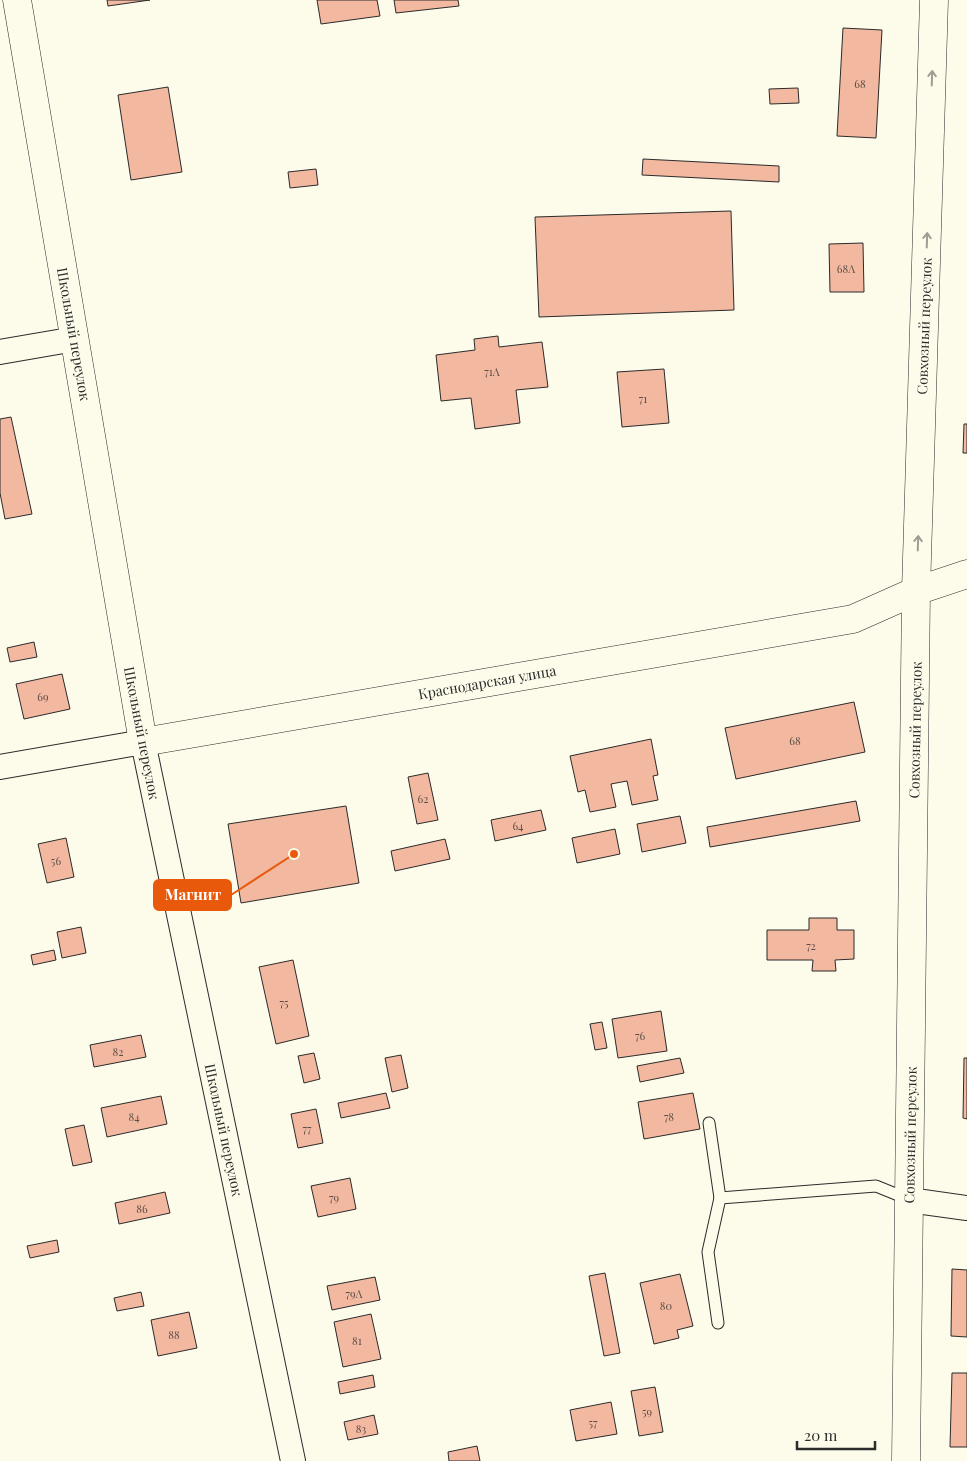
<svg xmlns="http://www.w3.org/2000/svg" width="967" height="1461" font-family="'Playfair Display',serif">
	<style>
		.building { fill: #f2b8a0; stroke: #2b2b2b }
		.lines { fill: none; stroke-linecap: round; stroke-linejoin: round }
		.service-casing { stroke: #2b2b2b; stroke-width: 13 }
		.minor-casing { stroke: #2b2b2b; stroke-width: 26 }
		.tertiary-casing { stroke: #2b2b2b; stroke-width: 29 }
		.service { stroke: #fdfbea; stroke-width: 11 }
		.minor { stroke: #fdfbea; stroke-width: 24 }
		.tertiary { stroke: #fdfbea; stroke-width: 28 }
		.oneway { stroke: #9e9d94 }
		.labels { text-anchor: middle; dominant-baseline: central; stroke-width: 4; stroke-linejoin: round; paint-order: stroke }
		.number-label { font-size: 11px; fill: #5d4e48 }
		.street-label { font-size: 14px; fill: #2b2b2b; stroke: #fdfbea }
		.leader { fill: none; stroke: #e8590c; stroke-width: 2 }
		.callout-dot { fill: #e8590c; stroke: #fdfbea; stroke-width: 2 }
		.callout { fill: #e8590c; stroke: #e8590c; stroke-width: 2 }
		.callout-label { font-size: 15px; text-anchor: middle; font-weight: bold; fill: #fff }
	</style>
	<rect width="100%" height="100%" fill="#fdfbea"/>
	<g class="building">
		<polygon points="107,0 150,0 108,6"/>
		<polygon points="317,0 377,0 380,16 321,24"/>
		<polygon points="394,0 458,0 459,6 396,13"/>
		<polygon points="843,28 882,30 876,138 837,136"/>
		<polygon points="168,87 182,172 131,180 118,95"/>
		<polygon points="798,88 799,103 770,104 769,89"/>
		<polygon points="643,159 779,166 779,182 642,175"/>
		<polygon points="316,169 318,185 290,188 288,172"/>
		<polygon points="731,211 734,310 539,317 535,217"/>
		<polygon points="863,243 864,292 830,292 829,244"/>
		<polygon points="498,336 499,347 542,342 548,387 516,390 520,423 475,429 471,398 441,401 436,355 475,350 474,339"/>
		<polygon points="664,369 669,423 622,427 617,372"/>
		<polygon points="11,417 32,514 5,519 0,493 0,419"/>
		<polygon points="964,424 967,424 967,453 963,453"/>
		<polygon points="34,642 37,657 10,662 7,648"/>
		<polygon points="62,674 70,709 24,719 16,684"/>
		<polygon points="854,702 865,752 736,779 725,728"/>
		<polygon points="651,739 658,775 653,776 658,800 632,805 627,781 611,784 616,807 590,812 585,790 578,792 570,756"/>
		<polygon points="428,773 438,820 417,824 408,777"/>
		<polygon points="856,801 860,821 710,847 707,827"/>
		<polygon points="346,806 359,883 241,903 228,824"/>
		<polygon points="541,810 546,830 495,841 491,820"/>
		<polygon points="680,816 686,843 642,852 637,824"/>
		<polygon points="615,829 620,854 577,863 572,838"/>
		<polygon points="66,838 74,877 47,883 38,844"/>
		<polygon points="445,839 450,859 395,871 391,851"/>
		<polygon points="809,918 837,918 837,930 854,930 854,959 835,960 836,971 812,971 813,960 767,960 767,930 809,930"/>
		<polygon points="81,927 86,953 62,958 57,932"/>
		<polygon points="54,950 56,960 33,965 31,955"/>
		<polygon points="293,960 309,1036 276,1044 259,967"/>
		<polygon points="661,1011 667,1051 618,1058 612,1019"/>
		<polygon points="602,1022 607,1048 595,1050 590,1024"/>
		<polygon points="141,1035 146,1057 94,1067 90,1045"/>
		<polygon points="314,1053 320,1079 304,1083 298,1056"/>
		<polygon points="401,1055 408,1088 392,1092 385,1058"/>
		<polygon points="680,1058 684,1073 640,1082 637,1066"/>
		<polygon points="964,1058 967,1058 967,1119 963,1118"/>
		<polygon points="386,1093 390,1108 341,1118 338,1103"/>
		<polygon points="693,1093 700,1129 644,1139 638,1102"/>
		<polygon points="161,1096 167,1124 107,1137 101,1108"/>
		<polygon points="316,1109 323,1143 298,1148 291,1114"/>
		<polygon points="84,1125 92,1162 73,1166 65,1129"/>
		<polygon points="350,1178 356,1209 318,1217 311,1186"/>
		<polygon points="165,1192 170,1213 119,1224 115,1203"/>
		<polygon points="57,1240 59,1252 30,1258 27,1246"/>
		<polygon points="952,1269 967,1270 967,1337 951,1336"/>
		<polygon points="605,1273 620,1353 604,1356 589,1276"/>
		<polygon points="680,1274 693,1326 677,1330 679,1338 654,1344 640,1283"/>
		<polygon points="375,1277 380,1300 332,1310 327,1286"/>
		<polygon points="141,1292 144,1306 117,1311 114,1298"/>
		<polygon points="189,1312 197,1348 158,1356 151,1320"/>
		<polygon points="371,1314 381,1359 343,1367 334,1322"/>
		<polygon points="952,1373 967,1373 967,1447 950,1447"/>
		<polygon points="373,1375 375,1387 340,1394 338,1382"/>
		<polygon points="655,1387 663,1432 639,1436 631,1391"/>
		<polygon points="611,1402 617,1434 576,1441 570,1410"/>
		<polygon points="374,1415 378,1434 348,1440 344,1422"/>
		<polygon points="477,1446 480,1461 449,1461 448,1452"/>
	</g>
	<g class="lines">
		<defs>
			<g id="service">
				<polyline points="709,1123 720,1198"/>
				<polyline points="718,1323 708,1252 720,1198 876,1186 908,1199"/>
			</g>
			<g id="minor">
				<polyline points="0,352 75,339"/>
				<polyline points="0,767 143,742 293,1461"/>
				<polyline points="909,1200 967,1208"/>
			</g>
			<g id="tertiary">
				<polyline points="17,0 143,742 853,619 916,591 967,574"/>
				<polyline points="906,1461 916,591 934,0"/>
			</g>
		</defs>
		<use href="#service" class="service-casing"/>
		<use href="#minor" class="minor-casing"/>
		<use href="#tertiary" class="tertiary-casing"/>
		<use href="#service" class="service"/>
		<use href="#minor" class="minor"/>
		<use href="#tertiary" class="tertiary"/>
	</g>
	<defs><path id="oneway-shaft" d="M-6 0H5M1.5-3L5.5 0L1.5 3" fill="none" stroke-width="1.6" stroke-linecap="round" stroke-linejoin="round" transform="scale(1.25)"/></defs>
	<g class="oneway">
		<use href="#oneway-shaft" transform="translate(932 78) rotate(-88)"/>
		<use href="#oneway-shaft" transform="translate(927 240) rotate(-88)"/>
		<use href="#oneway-shaft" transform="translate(918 543) rotate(-88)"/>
	</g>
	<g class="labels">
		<g class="number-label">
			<text x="860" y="83">68</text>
			<text x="846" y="268">68А</text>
			<text x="492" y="371">71А</text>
			<text x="643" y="398">71</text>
			<text x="43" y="696">69</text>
			<text x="795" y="740">68</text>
			<text x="423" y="798">62</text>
			<text x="518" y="825">64</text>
			<text x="56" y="860">56</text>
			<text x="811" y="945">72</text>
			<text x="284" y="1002">75</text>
			<text x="640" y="1035">76</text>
			<text x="118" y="1051">82</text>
			<text x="134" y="1116">84</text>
			<text x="669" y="1116">78</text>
			<text x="307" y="1128">77</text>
			<text x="334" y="1197">79</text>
			<text x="142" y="1208">86</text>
			<text x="354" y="1293">79А</text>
			<text x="666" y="1305">80</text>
			<text x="174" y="1334">88</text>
			<text x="357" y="1340">81</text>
			<text x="647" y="1411">59</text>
			<text x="593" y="1422">57</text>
			<text x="361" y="1428">83</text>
		</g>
		<g class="street-label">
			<text transform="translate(924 326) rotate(-88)">Совхозный переулок</text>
			<text transform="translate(74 334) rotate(80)">Школьный переулок</text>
			<text transform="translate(487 682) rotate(-10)">Краснодарская улица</text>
			<text transform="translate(915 730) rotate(-89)">Совхозный переулок</text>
			<text transform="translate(142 733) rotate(79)">Школьный переулок</text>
			<text transform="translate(224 1130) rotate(78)">Школьный переулок</text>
			<text transform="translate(910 1135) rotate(-89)">Совхозный переулок</text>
		</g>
	</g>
	<path class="leader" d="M294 854L231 895"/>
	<circle class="callout-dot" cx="294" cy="854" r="5"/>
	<rect class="callout" x="154" y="880" width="77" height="30" rx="5"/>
	<g class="callout-label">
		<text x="193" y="900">Магнит</text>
	</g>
	<path d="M797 1441v8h78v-8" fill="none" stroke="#2b2b2b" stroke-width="2.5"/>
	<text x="804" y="1441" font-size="15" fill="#2b2b2b" stroke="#fdfbea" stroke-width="4" paint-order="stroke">20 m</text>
</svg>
